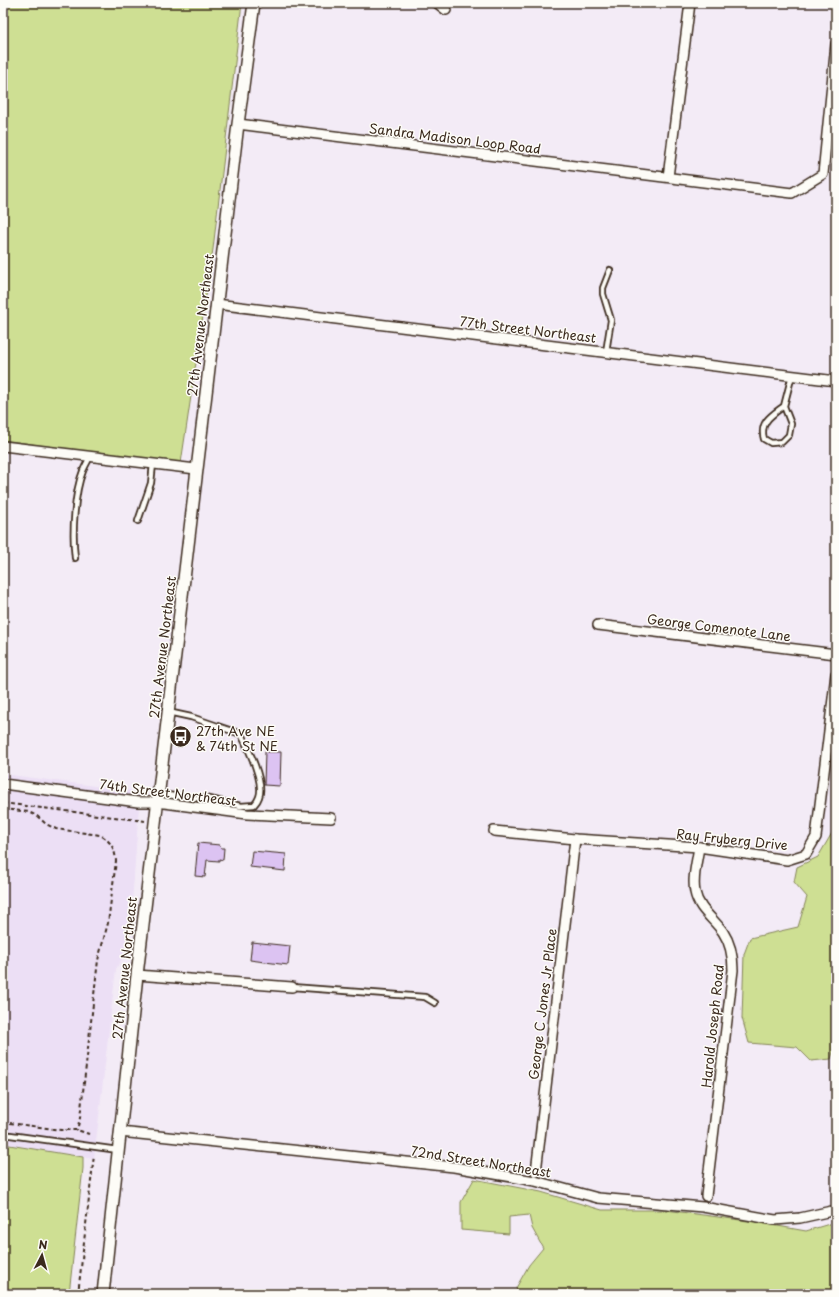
<svg xmlns="http://www.w3.org/2000/svg" width="839" height="1297" font-family="'Playpen Sans',sans-serif">
	<style>
		.built { fill: #ecdff5 }
		.green { fill: #cedf93; stroke: #848458 }
		.building { fill: #dcc3f2; stroke: #3b2a1e }
		.lines { fill: none; stroke-linecap: round; stroke-linejoin: round }
		.service-casing { stroke: #3b2a1e; stroke-width: 8 }
		.minor-casing { stroke: #3b2a1e; stroke-width: 12 }
		.tertiary-casing { stroke: #3b2a1e; stroke-width: 14 }
		.path { stroke: #3b2a1e; stroke-width: 2; stroke-dasharray: 4 3; stroke-linecap: butt }
		.service { stroke: #fdfcf7; stroke-width: 4.5 }
		.minor { stroke: #fdfcf7; stroke-width: 9 }
		.tertiary { stroke: #fdfcf7; stroke-width: 11 }
		.labels { text-anchor: middle; dominant-baseline: central; stroke-width: 3; stroke-linejoin: round; paint-order: stroke }
		.street-label { font-size: 13px; fill: #3b2a1e; stroke: #fdfcf7 }
		.poi-label { font-size: 13px; fill: #3b2a1e; stroke: #fdfcf7; text-anchor: start }
	</style>
	<rect width="100%" height="100%" fill="#f3ebf6"/>
	<filter id="ink" filterUnits="userSpaceOnUse"><feTurbulence type="fractalNoise" baseFrequency=".025" numOctaves="2"/><feDisplacementMap in="SourceGraphic" scale="8" xChannelSelector="R" yChannelSelector="G"/><feConvolveMatrix kernelMatrix="1 2 1 2 8 2 1 2 1" color-interpolation-filters="sRGB"/></filter>
	<g filter="url(#ink)">
		<polygon class="built" points="3,774 140,792 129,946 116,969 94,1159 3,1144"/>
		<g class="green">
			<polygon points="3,3 242,3 213,249 181,463 124,457 3,440"/>
			<polygon points="832,833 836,835 836,1042 831,1059 811,1061 797,1047 749,1043 742,1018 744,954 750,938 798,927 807,897 794,882 797,867 818,857"/>
			<polygon points="3,1144 83,1157 83,1168 69,1294 3,1294"/>
			<polygon points="474,1179 541,1192 602,1210 666,1210 755,1222 806,1231 836,1222 836,1294 518,1294 516,1288 529,1265 543,1248 532,1228 529,1215 509,1217 509,1234 461,1230 461,1202"/>
		</g>
		<g class="building">
			<polygon points="265,752 281,752 280,786 264,785"/>
			<polygon points="198,843 220,845 221,848 224,848 223,860 219,859 219,861 207,860 205,877 195,876"/>
			<polygon points="252,851 286,854 285,871 250,867"/>
			<polygon points="252,942 290,946 288,965 250,960"/>
		</g>
		<g class="lines">
			<defs>
				<g id="service">
					<polyline points="606,352 611,320 603,294 603,288 610,270"/>
					<path d="M784,406c-12,9 -25,16 -20,33l7,4 11,-1 7,-7 2,-11 -7,-18 8,-31"/>
					<polyline points="138,521 151,483 153,464"/>
					<path d="M75,558c-3,-24 -1,-65 8,-87 2,-5 5,-10 7,-14"/>
					<path d="M160,794l29,4h16l36,8 13,-1c2,-2 4,-5 5,-8 6,-15 -11,-49 -18,-63l-50,-17 -23,-5"/>
					<polyline points="292,987 425,997 435,1003"/>
					<polyline points="3,1134 118,1150"/>
				</g>
				<g id="minor">
					<polyline points="437,3 446,10"/>
					<polyline points="238,124 792,193 823,174 836,44"/>
					<polyline points="668,177 690,3"/>
					<polyline points="216,304 836,381"/>
					<polyline points="3,446 196,469"/>
					<polyline points="598,625 836,654"/>
					<polyline points="3,784 138,802 157,802 247,814 331,818"/>
					<polyline points="494,831 575,839 699,847 787,860 806,854 816,837 836,674"/>
					<path d="M699,847c-2,14 -7,31 -4,45 3,17 19,27 28,40 8,12 10,24 10,38l-27,226"/>
					<polyline points="137,975 292,987"/>
					<polyline points="120,1132 454,1167 535,1181 598,1198 703,1207 775,1220 800,1218 836,1210"/>
					<polyline points="536,1172 575,839"/>
				</g>
				<polyline id="tertiary" points="103,1294 137,975 238,124 254,3"/>
			</defs>
			<use href="#service" class="service-casing"/>
			<use href="#minor" class="minor-casing"/>
			<use href="#tertiary" class="tertiary-casing"/>
			<g class="path">
				<polyline points="3,803 145,821"/>
				<path d="M3,809l26,3 8,4 9,8 10,5 44,6c11,6 15,14 16,26l-8,62 -10,37 -18,158 -3,12"/>
				<polyline points="3,1122 61,1130 77,1130 89,1134"/>
				<polyline points="78,1294 94,1155"/>
			</g>
			<use href="#service" class="service"/>
			<use href="#minor" class="minor"/>
			<use href="#tertiary" class="tertiary"/>
		</g>
	</g>
	<defs>
		<symbol id="bus-disc" viewBox="-11 -11 22 22"><circle r="9.5" fill="#3b2a1e" stroke="#fdfcf7"/><path d="M-5-6H5V4H4V6H2V4H-2V6H-4V4H-5ZM-3.5-4V0h7V-4ZM-3.5 1.2v1.5H-2V1.2ZM2 1.2v1.5H3.5V1.2Z" fill="#fff"/></symbol>
	</defs>
	<g fill-rule="evenodd">
		<use href="#bus-disc" x="168" y="724" width="25" height="25"/>
	</g>
	<g class="labels">
		<g class="street-label">
			<text transform="translate(455 138) rotate(7)">Sandra Madison Loop Road</text>
			<text transform="translate(200 325) rotate(-83)">27th Avenue Northeast</text>
			<text transform="translate(528 329) rotate(7)">77th Street Northeast</text>
			<text transform="translate(719 627) rotate(7)">George Comenote Lane</text>
			<text transform="translate(162 647) rotate(-83)">27th Avenue Northeast</text>
			<text transform="translate(168 792) rotate(7)">74th Street Northeast</text>
			<text transform="translate(732 839) rotate(6)">Ray Fryberg Drive</text>
			<text transform="translate(124 968) rotate(-84)">27th Avenue Northeast</text>
			<text transform="translate(542 1004) rotate(-83)">George C Jones Jr Place</text>
			<text transform="translate(712 1026) rotate(-84)">Harold Joseph Road</text>
			<text transform="translate(481 1161) rotate(9)">72nd Street Northeast</text>
		</g>
		<g class="poi-label">
			<text x="196" y="730">27th Ave NE<tspan x="196" dy="15">&amp; 74th St NE</tspan></text>
		</g>
	</g>
	<rect width="839" height="1297" fill="none" stroke="#fdfcf7" stroke-width="16"/>
	<rect x="8" y="8" width="823" height="1281" fill="none" stroke="#3b2a1e" stroke-width="1.5" filter="url(#ink)"/>
	<g transform="translate(42 1255) rotate(6)" stroke="#fdfcf7" stroke-width="3" paint-order="stroke">
	<path d="M0-3L7 15L0 10L-7 15Z" fill="#3b2a1e"/>
	<text y="-6" font-size="11" font-weight="bold" text-anchor="middle" fill="#3b2a1e">N</text>
	</g>
</svg>
